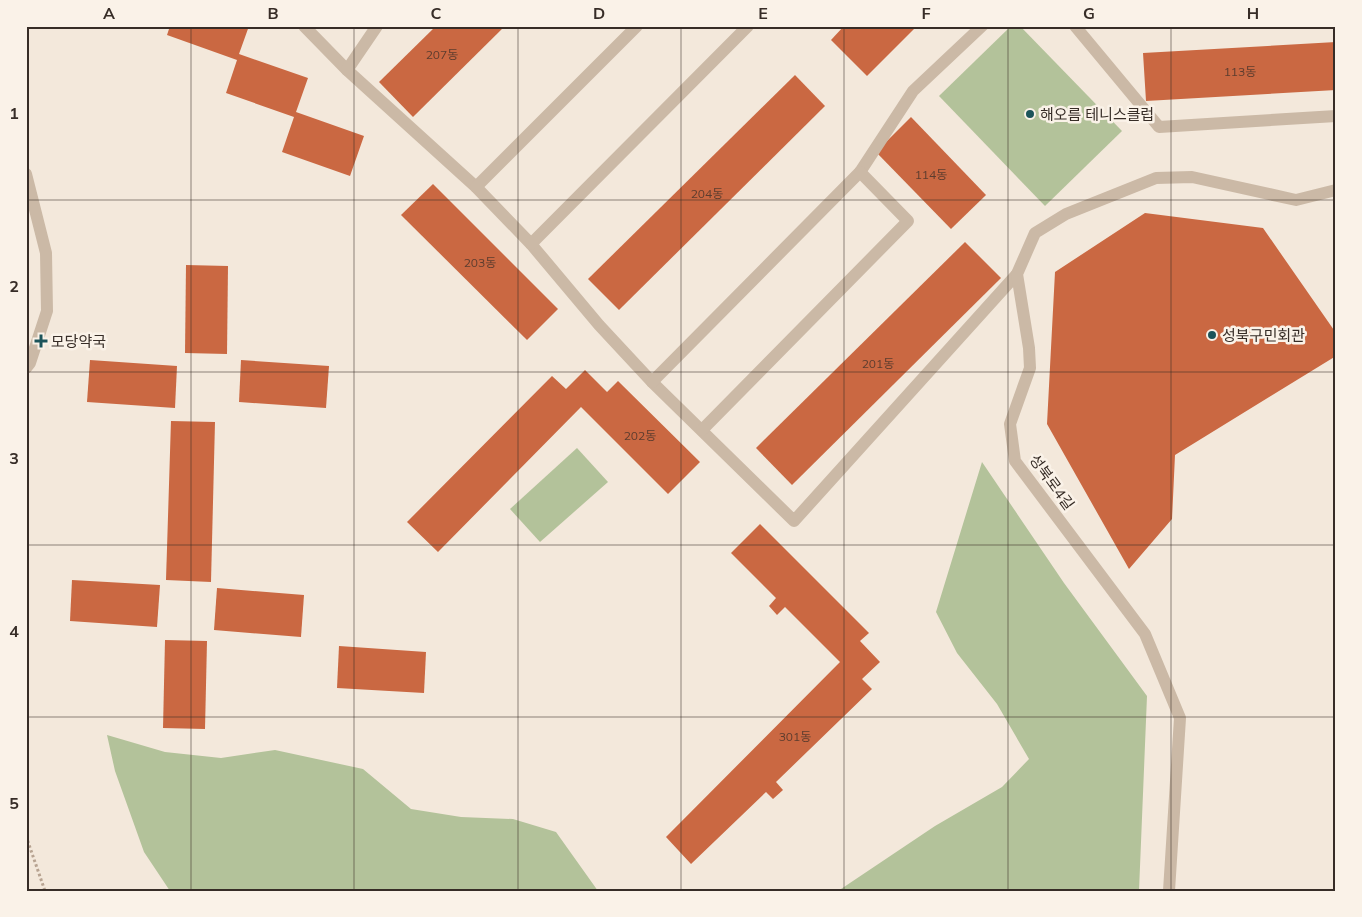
<svg xmlns="http://www.w3.org/2000/svg" width="1362" height="917" font-family="Mulish,'Noto Sans KR',sans-serif">
	<style>
		.green { fill: #b3c29a }
		.building { fill: #ca6842 }
		.lines { fill: none; stroke-linecap: round; stroke-linejoin: round }
		.path { stroke: #b7a391; stroke-width: 3; stroke-dasharray: 2.5 2.5; stroke-linecap: butt }
		.minor { stroke: #cbb9a6; stroke-width: 12 }
		.grid { fill: none; stroke: #372d27; stroke-width: 1; stroke-opacity: 0.55 }
		.poi-dot { fill: #1c545a; stroke: #faf2e8; stroke-width: 2 }
		.labels { text-anchor: middle; dominant-baseline: central; stroke-width: 5; stroke-linejoin: round; paint-order: stroke }
		.number-label { font-size: 12px; fill: #5c3c2e }
		.poi-label { font-size: 15px; fill: #372d27; stroke: #faf2e8; text-anchor: start }
		.street-label { font-size: 15px; fill: #372d27; stroke: #faf2e8 }
		.neatline { fill: none; stroke: #372d27; stroke-width: 2 }
		.grid-label { font-size: 16px; text-anchor: middle; font-weight: bold; fill: #372d27 }
	</style>
	<rect width="100%" height="100%" fill="#f3e8db"/>
	<g class="green">
		<polygon points="1011,26 1020,26 1122,131 1045,206 939,96"/>
		<polygon points="577,448 608,482 540,542 510,509"/>
		<polygon points="982,462 1064,583 1147,696 1139,891 838,891 935,826 1002,787 1029,759 997,704 957,653 936,612"/>
		<polygon points="107,735 165,752 221,758 275,750 363,769 411,809 461,817 513,819 556,832 598,891 170,891 144,852 115,771"/>
	</g>
	<g class="building">
		<polygon points="170,26 249,26 239,54 308,78 296,112 364,136 350,176 282,152 294,117 226,93 237,60 167,35"/>
		<polygon points="436,26 505,26 413,117 379,82"/>
		<polygon points="844,26 917,26 867,76 831,40"/>
		<polygon points="1336,42 1336,90 1146,101 1143,53"/>
		<polygon points="795,75 825,106 619,310 588,279"/>
		<polygon points="911,117 986,195 951,229 876,152"/>
		<polygon points="433,184 558,309 527,340 401,215"/>
		<polygon points="1145,213 1263,228 1336,333 1336,356 1175,455 1172,519 1129,569 1047,424 1055,272"/>
		<polygon points="965,242 1001,278 792,485 756,448"/>
		<polygon points="186,265 228,266 227,354 185,353"/>
		<polygon points="90,360 177,366 175,408 87,402"/>
		<polygon points="241,360 329,366 326,408 239,402"/>
		<polygon points="585,370 607,392 618,381 700,462 668,494 581,407 438,552 407,522 552,376 566,389"/>
		<polygon points="171,421 215,422 211,582 166,580"/>
		<polygon points="760,524 869,633 860,641 880,662 862,679 872,689 776,782 783,790 773,799 766,792 691,864 666,837 840,662 785,607 777,615 769,606 776,598 731,553"/>
		<polygon points="72,580 160,585 157,627 70,621"/>
		<polygon points="217,588 304,595 301,637 214,630"/>
		<polygon points="165,640 207,641 205,729 163,728"/>
		<polygon points="339,646 426,652 424,693 337,688"/>
	</g>
	<g class="lines">
		<polyline class="path" points="26,836 45,891"/>
		<g class="minor">
			<polyline points="304,26 347,70"/>
			<polyline points="377,26 347,70 476,187 531,244 599,325 652,382 794,521 1017,274"/>
			<polyline points="1075,26 1159,127 1336,116"/>
			<polyline points="860,172 913,91 982,26"/>
			<polyline points="26,174 46,253 47,311 30,363 26,368"/>
			<polyline points="476,187 637,26"/>
			<polyline points="531,244 748,26"/>
			<polyline points="652,382 860,172 908,221 702,430"/>
			<polyline points="1169,891 1180,718 1145,634 1015,461 1010,424 1030,368 1029,348 1017,274 1035,233 1066,214 1156,178 1192,177 1296,200 1336,190"/>
		</g>
	</g>
	<path class="grid" d="M191,26v865M354,26v865M518,26v865M681,26v865M844,26v865M1008,26v865M1171,26v865M26,200h1310M26,372h1310M26,545h1310M26,717h1310"/>
	<g class="poi-dot">
		<circle cx="1030" cy="114" r="5"/>
		<circle cx="1212" cy="335" r="5"/>
		<path d="M38.5 333.5h5v5h5v5h-5v5h-5v-5h-5v-5h5z"/>
	</g>
	<g class="labels">
		<g class="number-label">
			<text x="442" y="54">207동</text>
			<text x="1240" y="71">113동</text>
			<text x="931" y="174">114동</text>
			<text x="707" y="193">204동</text>
			<text x="480" y="262">203동</text>
			<text x="878" y="363">201동</text>
			<text x="640" y="435">202동</text>
			<text x="795" y="736">301동</text>
		</g>
		<g class="poi-label">
			<text x="1040" y="114">해오름 테니스클럽</text>
			<text x="1222" y="335">성북구민회관</text>
			<text x="51" y="341">모당약국</text>
		</g>
		<g class="street-label">
			<text transform="translate(1052 482) rotate(54)">성북로4길</text>
		</g>
	</g>
	<rect width="1362" height="917" fill="none" stroke="#faf2e8" stroke-width="55"/>
	<rect x="28" y="28" width="1306" height="862" class="neatline"/>
	<g class="grid-label">
		<text x="109" y="19">A</text>
		<text x="273" y="19">B</text>
		<text x="436" y="19">C</text>
		<text x="599" y="19">D</text>
		<text x="763" y="19">E</text>
		<text x="926" y="19">F</text>
		<text x="1089" y="19">G</text>
		<text x="1253" y="19">H</text>
		<text x="14" y="119">1</text>
		<text x="14" y="292">2</text>
		<text x="14" y="464">3</text>
		<text x="14" y="637">4</text>
		<text x="14" y="809">5</text>
	</g>
</svg>
